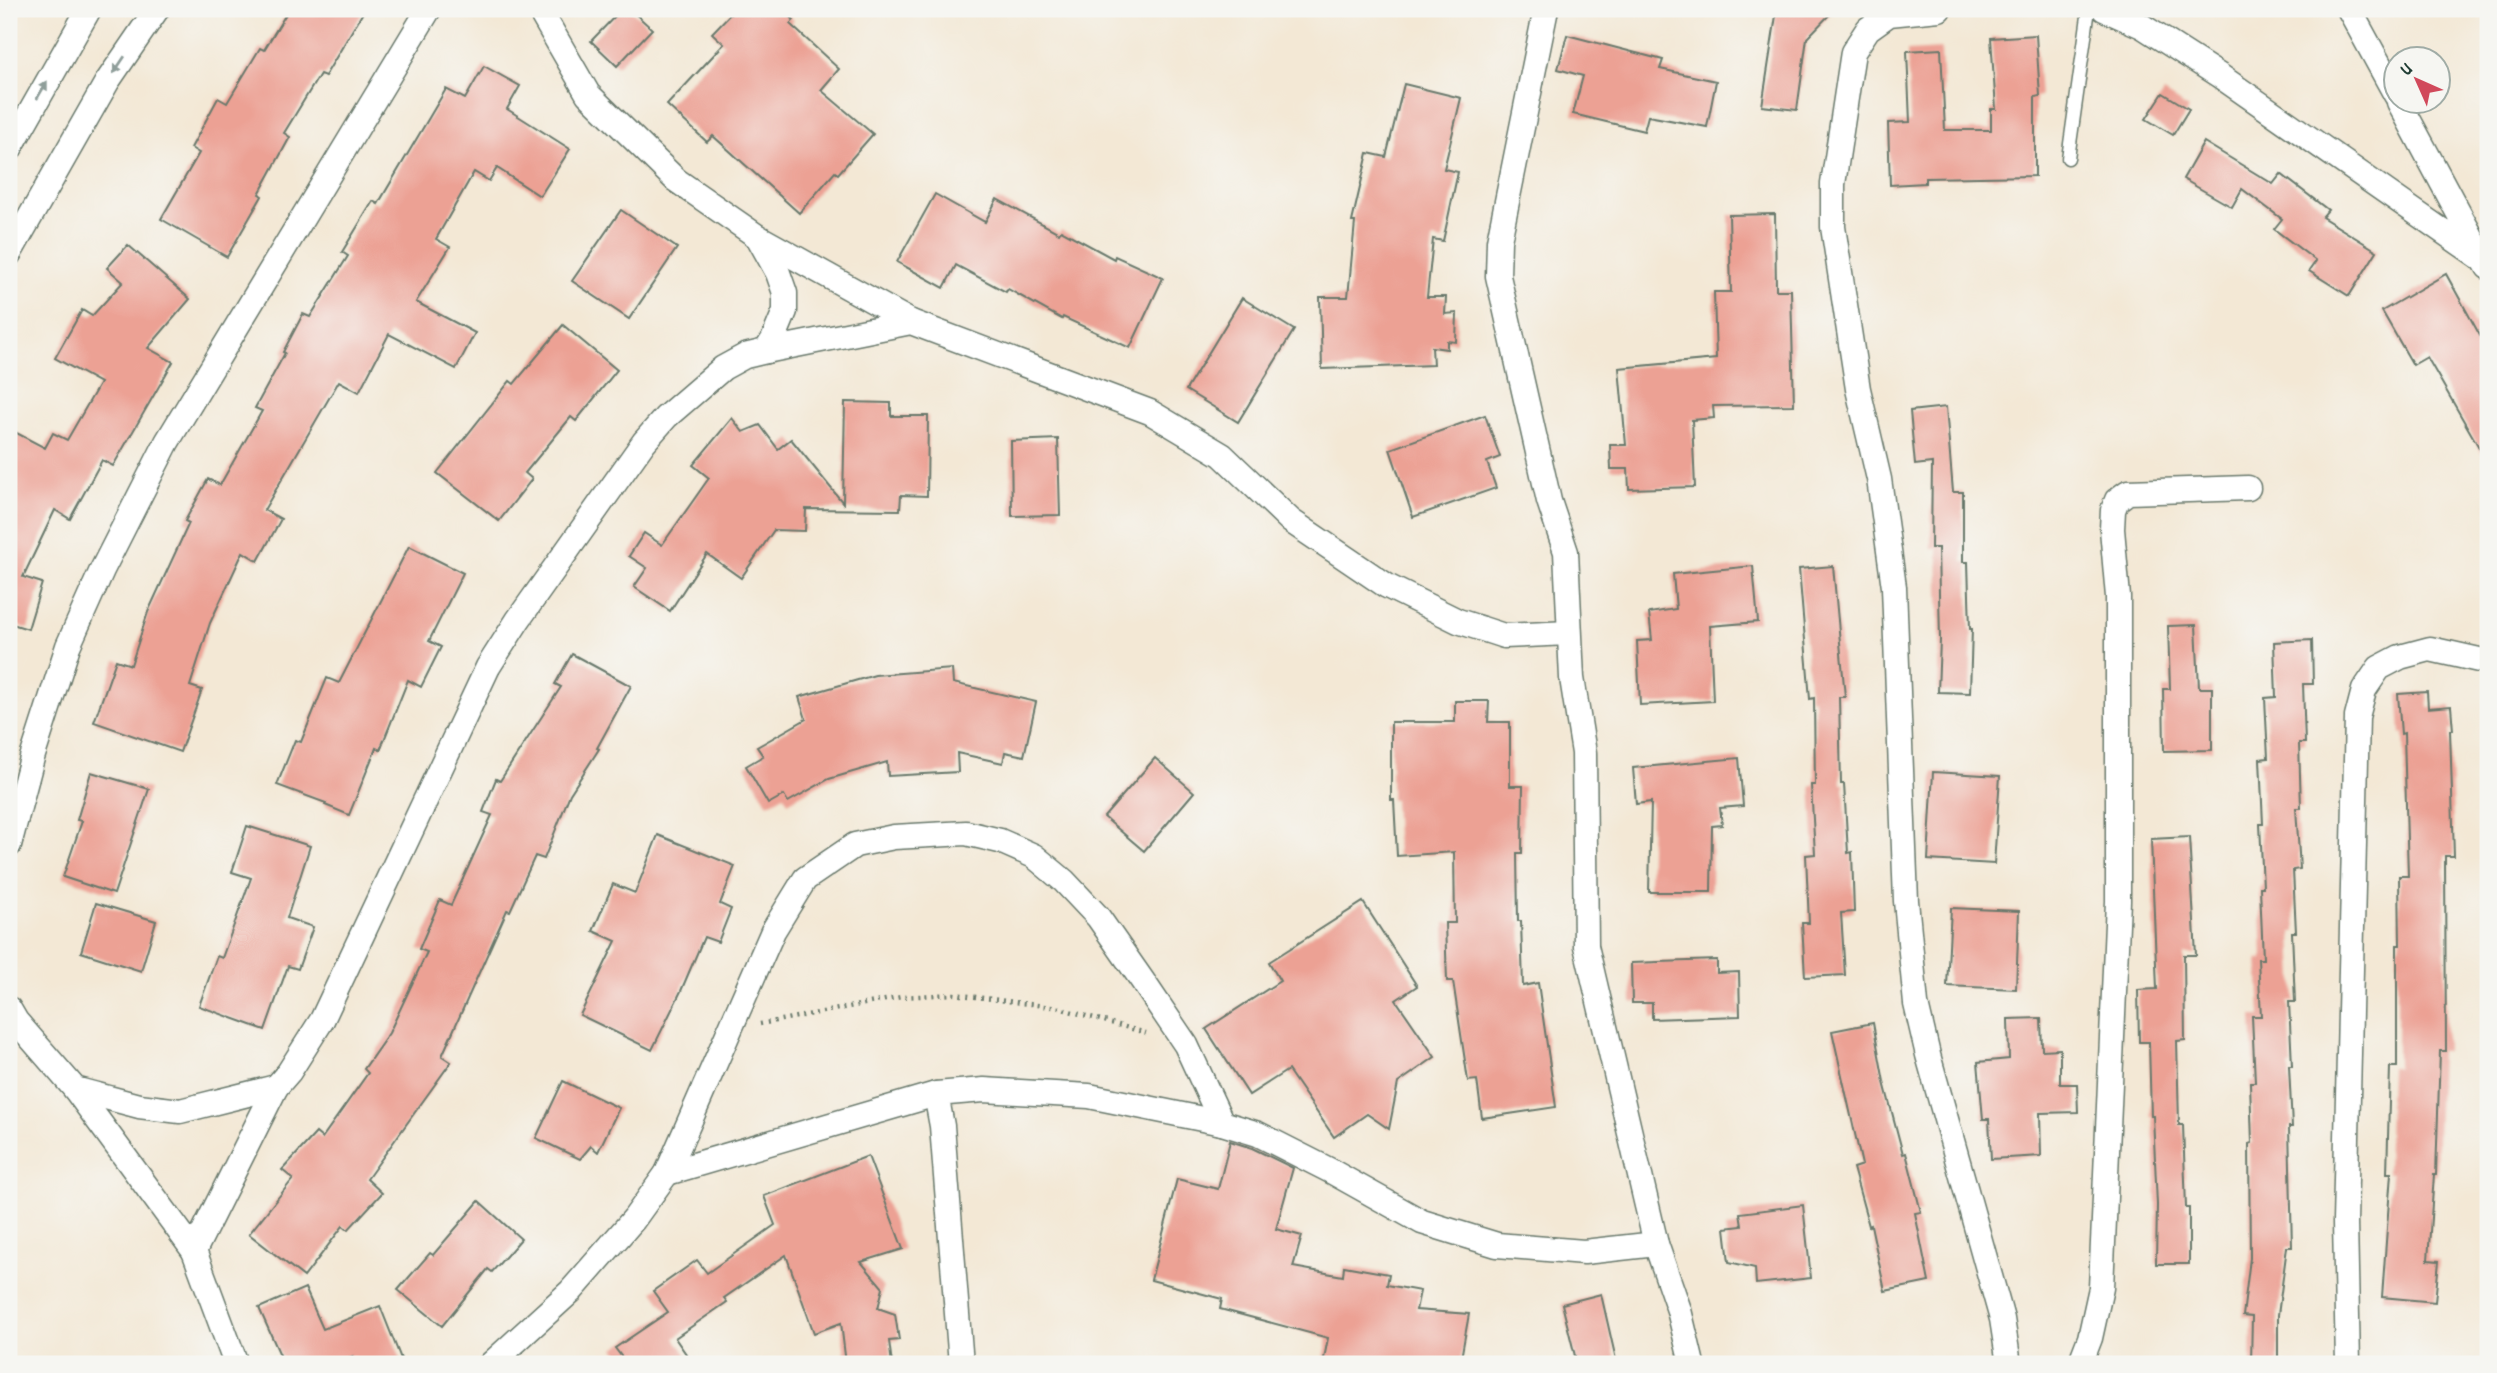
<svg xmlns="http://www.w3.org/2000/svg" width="2497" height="1373" font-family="Dekko,sans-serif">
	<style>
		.building { fill: #eca194 }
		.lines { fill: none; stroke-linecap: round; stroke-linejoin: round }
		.lane-casing { stroke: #69796c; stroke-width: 15 }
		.street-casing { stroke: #69796c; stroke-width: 27 }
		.path { stroke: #69796c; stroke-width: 4.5; stroke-dasharray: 2 5; stroke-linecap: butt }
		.lane { stroke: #fff; stroke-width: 12 }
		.street { stroke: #fff; stroke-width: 24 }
		.oneway { fill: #8f9e9a }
	</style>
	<rect width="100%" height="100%" fill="#f6f6f2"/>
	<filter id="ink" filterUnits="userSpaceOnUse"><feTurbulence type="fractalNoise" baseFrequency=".0143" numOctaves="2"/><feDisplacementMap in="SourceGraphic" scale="14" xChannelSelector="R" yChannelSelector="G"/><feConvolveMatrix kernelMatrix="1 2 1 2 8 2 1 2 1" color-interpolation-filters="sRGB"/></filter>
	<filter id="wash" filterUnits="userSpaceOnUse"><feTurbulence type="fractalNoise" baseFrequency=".00686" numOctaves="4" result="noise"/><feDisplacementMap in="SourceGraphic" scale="28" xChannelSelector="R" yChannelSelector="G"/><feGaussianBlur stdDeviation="1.57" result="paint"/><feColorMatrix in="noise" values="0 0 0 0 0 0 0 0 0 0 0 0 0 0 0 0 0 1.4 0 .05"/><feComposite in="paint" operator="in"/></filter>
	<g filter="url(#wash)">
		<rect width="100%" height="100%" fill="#f3e8d5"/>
		<g id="blocks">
			<g class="building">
				<polygon points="289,9 365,9 325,76 320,74 284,133 290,137 259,194 262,196 227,257 161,219 199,153 191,148 218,98 227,103 260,48 264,50"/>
				<polygon points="622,9 630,9 652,29 617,66 591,41"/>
				<polygon points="735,9 782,9 794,20 790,24 839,69 821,90 873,134 838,174 835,172 799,213 713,136 707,142 667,105 724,44 712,33"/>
				<polygon points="1777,9 1835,9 1807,38 1797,110 1762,106"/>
				<polygon points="1567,35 1663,60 1660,69 1716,81 1707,127 1648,116 1644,131 1573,114 1583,76 1558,69"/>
				<polygon points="2036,35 2040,96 2035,97 2035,176 1925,178 1925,183 1890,185 1888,123 1910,122 1907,51 1941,49 1945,130 1991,130 1991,109 1996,109 1991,38"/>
				<polygon points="484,66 520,86 507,109 570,149 540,196 497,168 489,181 474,172 436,239 450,247 416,302 475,333 456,369 389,334 359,392 339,381 264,510 281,519 258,561 243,552 210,623 190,686 202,690 180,752 94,722 116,660 131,665 148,612 189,523 185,521 208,479 220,485 262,411 255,408 285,353 283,352 303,314 310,317 348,256 342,252 373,201 378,204 446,89 465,99"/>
				<polygon points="1404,84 1461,98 1444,169 1458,172 1443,241 1433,239 1427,297 1446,297 1445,314 1457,313 1456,342 1447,341 1447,349 1432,347 1433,365 1322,369 1320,297 1348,297 1355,222 1352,222 1368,153 1386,157"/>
				<polygon points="2163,93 2189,109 2173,135 2146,119"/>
				<polygon points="2204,142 2273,184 2281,174 2328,210 2322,217 2377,251 2349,296 2309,271 2316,261 2274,229 2282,219 2242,189 2232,207 2183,179"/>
				<polygon points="935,194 985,222 997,199 1059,233 1061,230 1114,259 1115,256 1163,278 1130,348 1063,317 1062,319 1008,289 1006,292 956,265 944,288 897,262"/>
				<polygon points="621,210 677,248 629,319 572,281"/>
				<polygon points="1775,214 1776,290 1791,290 1794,405 1713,406 1714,418 1692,420 1695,487 1629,489 1628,469 1611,469 1610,445 1626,445 1619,368 1716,359 1714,292 1731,292 1729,215"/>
				<polygon points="128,245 190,299 148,348 173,362 113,466 102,460 70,519 55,510 23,577 42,583 28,629 9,623 9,429 45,448 53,433 67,440 100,383 55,358 82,310 92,316 123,282 107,268"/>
				<polygon points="2446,274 2488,350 2488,463 2427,357 2413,365 2382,311"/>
				<polygon points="1242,298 1294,330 1238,422 1186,390"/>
				<polygon points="563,325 617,370 576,421 571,417 525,473 532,479 499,521 437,473 510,381 514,384"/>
				<polygon points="845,402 891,403 891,416 928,416 927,496 901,495 900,510 806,509 805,531 774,530 741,578 707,554 670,611 634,587 647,568 629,556 644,533 662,545 709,478 693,465 732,418 743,432 760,425 778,449 791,439 843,503"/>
				<polygon points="1946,407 1953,492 1963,492 1963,562 1968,562 1970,629 1972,629 1970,693 1938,692 1940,640 1938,548 1931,548 1932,463 1915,465 1910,411"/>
				<polygon points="1485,415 1500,457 1487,462 1496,488 1413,517 1390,449"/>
				<polygon points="1058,439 1060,515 1012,516 1011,441"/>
				<polygon points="409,546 463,573 429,641 441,647 421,687 408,680 380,750 376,748 349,815 325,805 326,803 277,785 295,740 301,742 327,678 339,683"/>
				<polygon points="1753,566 1758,622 1710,626 1713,701 1640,705 1637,641 1652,640 1649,613 1676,609 1673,574"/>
				<polygon points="1833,566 1845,697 1839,697 1841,784 1844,784 1848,853 1852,852 1854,912 1841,913 1845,975 1805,977 1802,923 1809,923 1806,855 1815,854 1811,785 1815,785 1814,698 1810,699 1799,569"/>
				<polygon points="2196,625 2199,688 2212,688 2212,750 2164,751 2163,689 2170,689 2168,626"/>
				<polygon points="2312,640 2313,684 2303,684 2305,743 2299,743 2301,808 2296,808 2300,869 2293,870 2296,932 2292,932 2295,1002 2289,1002 2292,1066 2289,1066 2292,1127 2289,1127 2292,1247 2287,1247 2278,1315 2278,1364 2251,1364 2252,1317 2243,1316 2250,1258 2249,1144 2252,1143 2250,1082 2255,1082 2252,1016 2261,1016 2258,959 2263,959 2260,887 2263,887 2260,824 2263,824 2260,759 2268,758 2265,698 2276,697 2274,642"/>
				<polygon points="572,654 631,686 597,748 599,749 570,794 544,859 535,856 510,911 507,910 442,1056 451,1062 367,1179 382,1193 348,1230 343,1226 304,1277 249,1234 293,1179 282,1170 316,1133 322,1138 368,1073 364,1069 389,1033 427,952 419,949 440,900 451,905 492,815 483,812 496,779 500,781 561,687 555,684"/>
				<polygon points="952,669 953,683 1036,702 1024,756 1005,752 1003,763 957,753 958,772 888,776 887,762 829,779 788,802 784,795 768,804 746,766 763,756 757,747 806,719 799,697 875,675"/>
				<polygon points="2427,692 2428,708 2451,706 2453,730 2450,730 2454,856 2445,856 2446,1051 2440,1051 2436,1175 2434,1175 2428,1260 2439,1261 2435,1302 2382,1297 2391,1173 2387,1173 2390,1067 2397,1067 2397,945 2400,945 2399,876 2408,876 2404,733 2401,734 2398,694"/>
				<polygon points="1455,701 1489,701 1488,722 1510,722 1510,786 1523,786 1522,853 1517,853 1518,921 1521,921 1523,986 1538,983 1556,1107 1482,1118 1477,1080 1468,1081 1453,981 1447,981 1445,923 1455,923 1454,852 1397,856 1394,800 1391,800 1391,722 1455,722"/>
				<polygon points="1155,758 1194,792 1144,851 1104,817"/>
				<polygon points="1739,758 1743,806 1720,808 1722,825 1712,826 1711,892 1649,892 1651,802 1636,804 1633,768"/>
				<polygon points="91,772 149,789 114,894 63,877 82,821 77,820"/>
				<polygon points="1933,772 2000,776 1994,864 1928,860"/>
				<polygon points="247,826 310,846 287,918 313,927 298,969 288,966 265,1030 199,1006 217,956 222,958 251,878 232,872"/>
				<polygon points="658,835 735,866 720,904 731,909 718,942 704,937 681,991 652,1050 580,1015 616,941 593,931 613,884 635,893"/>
				<polygon points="2189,837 2196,955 2184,955 2185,1040 2177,1041 2179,1125 2183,1125 2186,1208 2189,1208 2189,1264 2156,1264 2157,1205 2153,1116 2151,1116 2149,1042 2139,1042 2138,990 2157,989 2151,839"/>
				<polygon points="1363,902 1417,986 1396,1000 1435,1057 1398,1083 1389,1129 1367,1114 1334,1137 1288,1070 1249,1095 1206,1029 1280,981 1269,962"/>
				<polygon points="96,903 156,921 141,971 81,952"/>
				<polygon points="1951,908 2019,911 2016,989 1947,986"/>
				<polygon points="1717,960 1717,973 1739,972 1740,1016 1652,1019 1652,1003 1632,1003 1631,963"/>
				<polygon points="2041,1018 2042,1050 2060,1049 2060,1084 2077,1084 2078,1112 2040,1113 2041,1156 1991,1159 1989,1119 1983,1119 1978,1062 2009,1059 2008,1019"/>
				<polygon points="1873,1023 1884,1082 1903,1154 1906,1153 1921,1212 1915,1213 1929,1282 1885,1291 1871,1225 1869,1226 1853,1168 1862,1165 1832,1031"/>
				<polygon points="563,1081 619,1108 598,1152 591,1146 580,1159 536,1138"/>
				<polygon points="1230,1141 1252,1148 1293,1168 1276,1229 1302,1236 1293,1267 1343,1276 1344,1266 1389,1274 1387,1285 1420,1291 1416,1310 1469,1314 1460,1364 1323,1364 1328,1338 1220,1309 1222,1299 1151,1280 1177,1179 1218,1189"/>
				<polygon points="868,1156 903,1249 861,1262 883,1288 878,1308 895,1314 899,1340 889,1341 892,1364 846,1364 841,1323 814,1333 786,1255 724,1298 727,1302 675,1338 693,1364 627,1364 615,1348 668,1312 653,1291 697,1260 707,1273 775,1225 764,1196"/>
				<polygon points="479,1201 521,1239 492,1272 488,1269 442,1326 398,1290 430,1253 433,1255"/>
				<polygon points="1803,1205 1811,1278 1756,1284 1755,1268 1729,1262 1725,1228 1742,1226 1740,1213"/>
				<polygon points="305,1288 323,1329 380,1306 403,1364 356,1364 353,1356 336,1364 284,1364 259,1308"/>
				<polygon points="1601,1294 1617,1364 1577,1364 1562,1304"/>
			</g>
		</g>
	</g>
	<g filter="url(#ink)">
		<use href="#blocks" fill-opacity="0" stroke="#69796c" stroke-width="2"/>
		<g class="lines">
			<defs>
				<polyline id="lane" points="2068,158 2089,9"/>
				<g id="street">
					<polyline points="1546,9 1499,241 1498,276 1549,501 1566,552 1572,678 1584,753 1586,946 1656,1244 1679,1310 1692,1364"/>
					<polyline points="1939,9 1889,14 1868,29 1853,52 1833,184 1833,227 1858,389 1879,479 1894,587 1906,901 1916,1004 1928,1055 2002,1319 2009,1364"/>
					<polyline points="2104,9 2142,26 2220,76 2484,260 2488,267"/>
					<polyline points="2349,9 2396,95"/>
					<polyline points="2399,102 2481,255"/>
					<polyline points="9,150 89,9"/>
					<polyline points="758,237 911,322"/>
					<polyline points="9,254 107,82 157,9"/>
					<polyline points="766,351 911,322 1150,412 1222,455 1291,521 1387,586 1458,621 1504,636 1569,633"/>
					<polyline points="9,845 32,758 68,646 102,570 167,442 429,9"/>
					<polyline points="9,1009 16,1021 75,1089 139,1106 180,1111 276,1087"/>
					<polyline points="75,1089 194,1251"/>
					<polyline points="667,1173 936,1094"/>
					<polyline points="236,1364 194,1251 276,1087 289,1072 322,1020 488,667 518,620 644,442 666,417 723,368 745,356 766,351 773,340 785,311 785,293 778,273 758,237 676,180 588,94 539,9"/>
					<polyline points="491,1364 571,1291 634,1219 667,1173 773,931 805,879 855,845 894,837 966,833 1000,841 1034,856 1064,881 1098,917 1142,980 1186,1045 1222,1123 1258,1134 1329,1170 1422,1222 1497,1245 1584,1252 1656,1244"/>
					<polyline points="961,1364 942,1126 936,1094 984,1090 1089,1096 1222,1123"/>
					<polyline points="2080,1364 2090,1338 2101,1288 2118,901 2118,597 2112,529 2113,510 2117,500 2128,492 2248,488"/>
					<polyline points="2348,1364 2345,1222 2357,717 2364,690 2379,668 2400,657 2430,649 2488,662"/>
				</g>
			</defs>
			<use href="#lane" class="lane-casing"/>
			<use href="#street" class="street-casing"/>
			<polyline class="path" points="760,1024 901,997 954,994 1059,1008 1146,1033"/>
			<use href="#lane" class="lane"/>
			<use href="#street" class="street"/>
		</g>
		<defs><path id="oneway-solid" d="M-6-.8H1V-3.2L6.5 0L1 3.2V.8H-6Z" transform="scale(1.75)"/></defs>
		<g class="oneway">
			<use href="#oneway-solid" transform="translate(119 65) rotate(124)"/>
			<use href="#oneway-solid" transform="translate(42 90) rotate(-60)"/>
		</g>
	</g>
	<rect width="2497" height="1373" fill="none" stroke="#f6f6f2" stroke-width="35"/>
	<g transform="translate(2417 80) rotate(315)"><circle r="33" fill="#f6f6f2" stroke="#a0aca6" stroke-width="2"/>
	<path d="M0-5L12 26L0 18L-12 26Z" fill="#d1495b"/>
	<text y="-10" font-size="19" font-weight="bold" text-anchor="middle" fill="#1f3d34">U</text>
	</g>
</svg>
